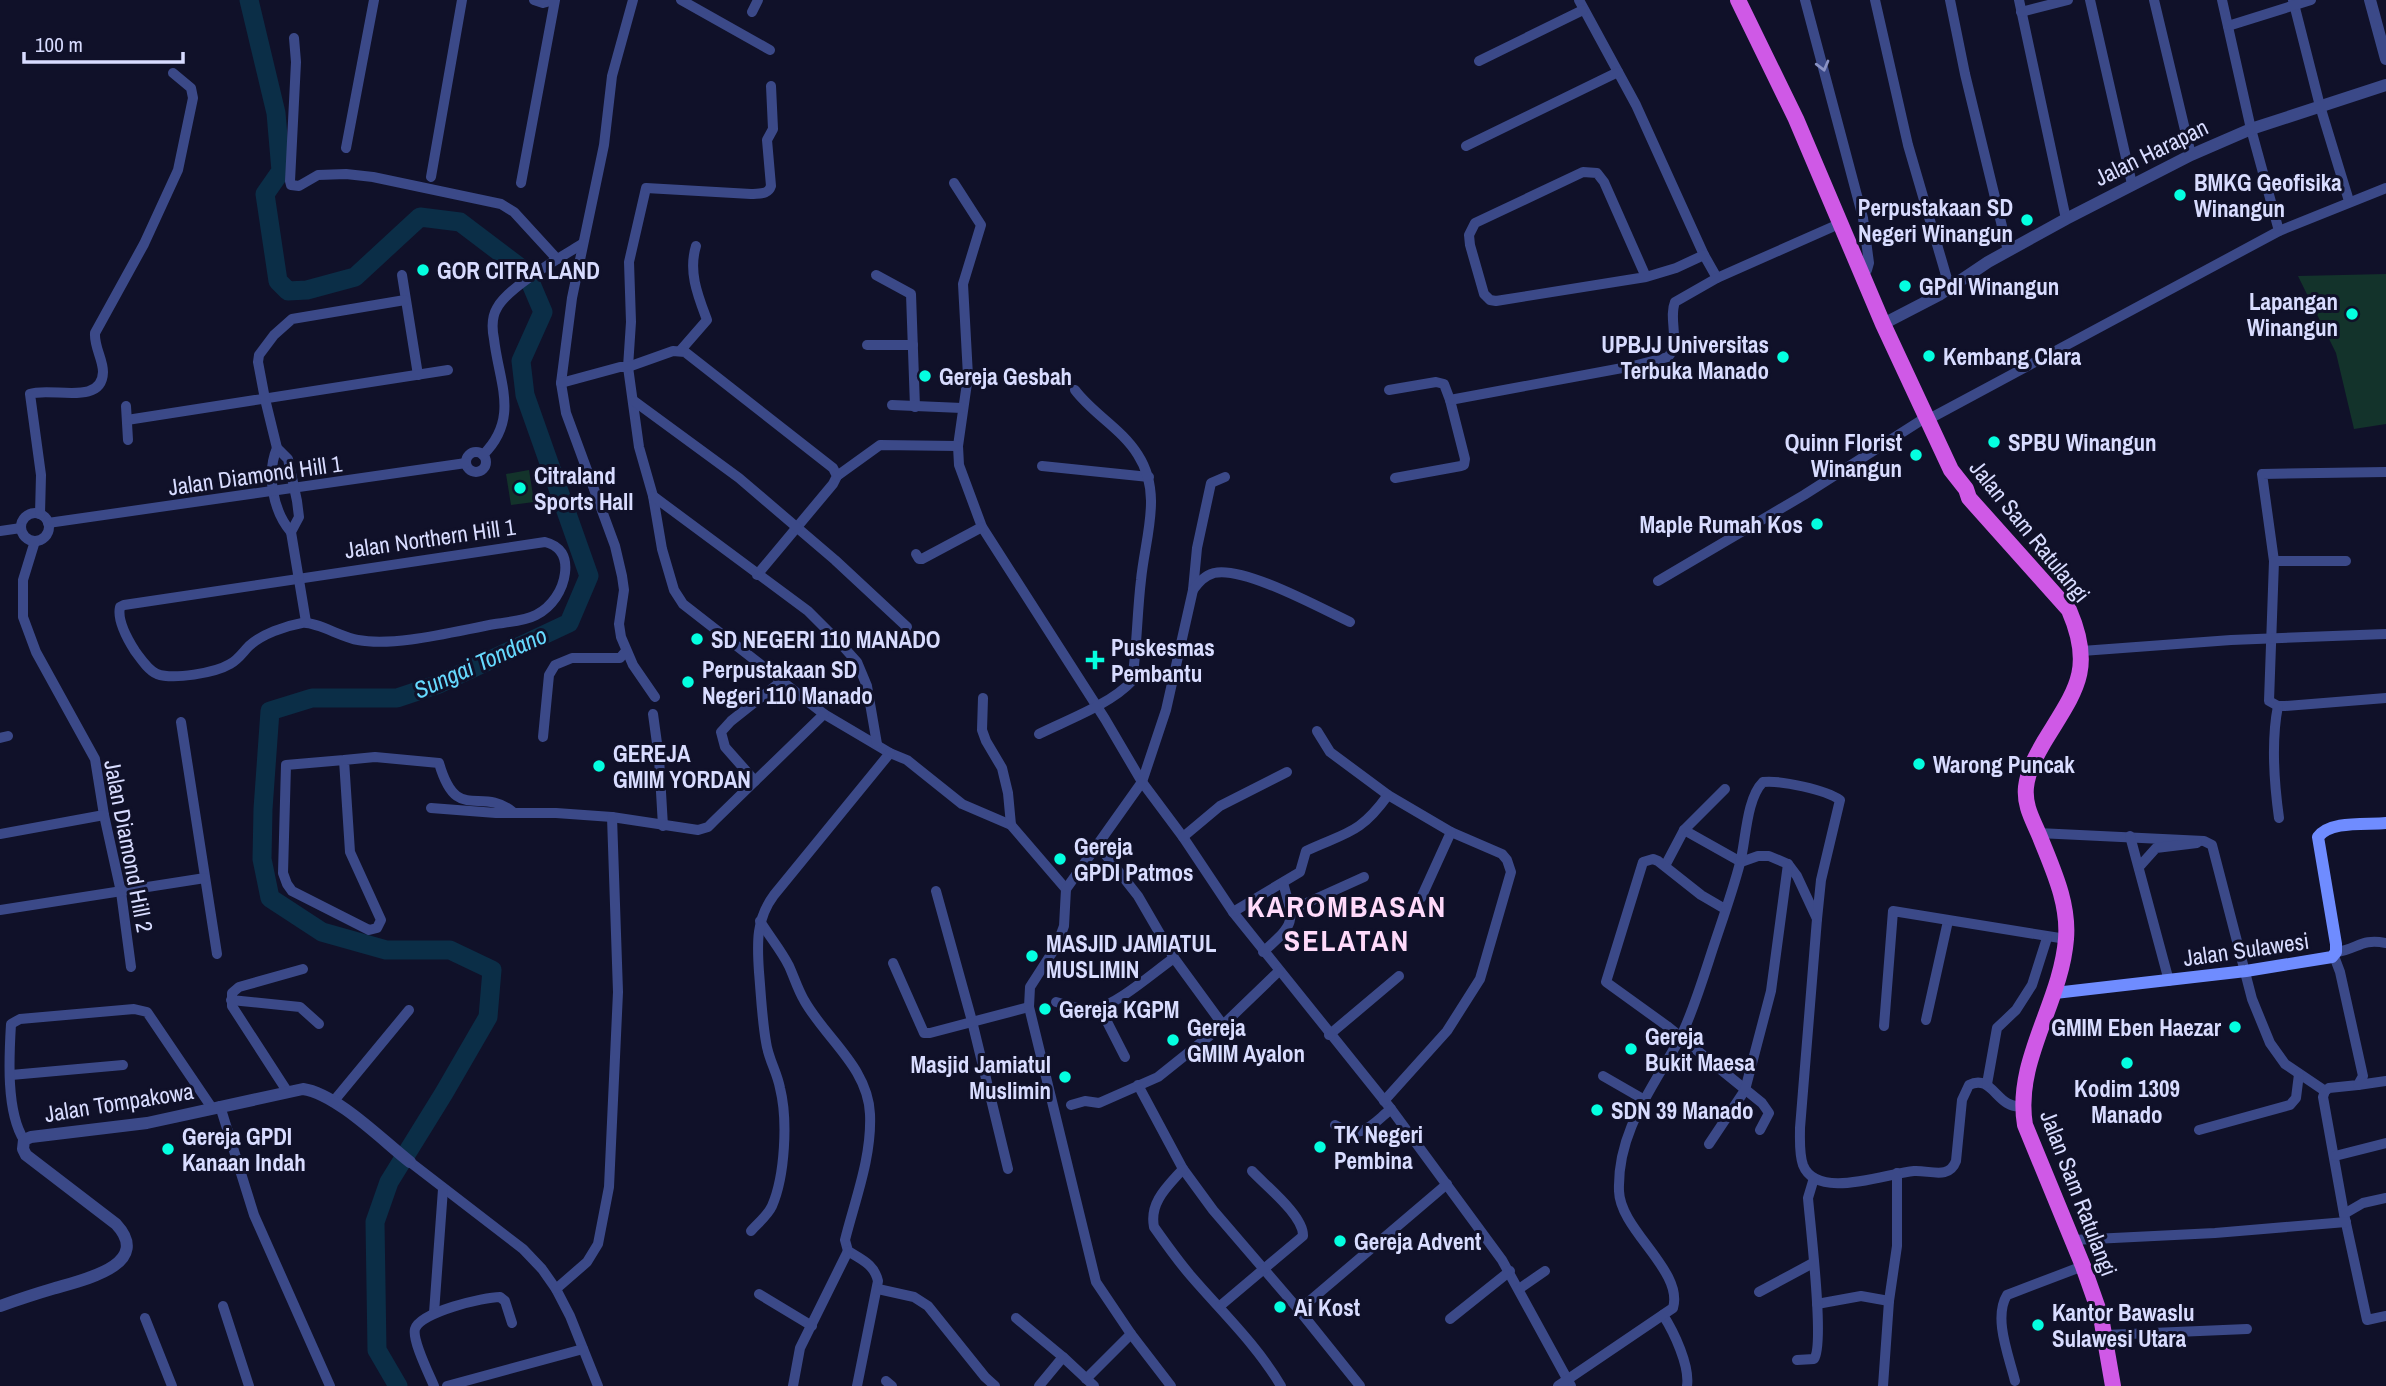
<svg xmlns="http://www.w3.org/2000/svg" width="2386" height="1386" font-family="'Archivo Narrow',sans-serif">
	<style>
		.green { fill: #13332b }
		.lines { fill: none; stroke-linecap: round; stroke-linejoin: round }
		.river { stroke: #0b2e47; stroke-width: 19 }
		.minor { stroke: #3b4988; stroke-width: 10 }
		.tertiary { stroke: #3b4988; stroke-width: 12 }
		.secondary { stroke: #6f8cff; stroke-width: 12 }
		.trunk { stroke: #cf59e6; stroke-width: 16 }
		.oneway { stroke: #8a92c4 }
		.poi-dot { fill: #04ffe0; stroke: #101129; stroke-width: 2.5 }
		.labels { text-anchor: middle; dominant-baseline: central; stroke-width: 6; stroke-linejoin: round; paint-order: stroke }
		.street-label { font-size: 23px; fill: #d8dcff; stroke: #101129 }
		.poi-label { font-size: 23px; font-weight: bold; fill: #d8dcff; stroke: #101129; text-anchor: start }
		.water-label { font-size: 24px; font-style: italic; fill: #66daff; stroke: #101129 }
		.district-label { font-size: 30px; font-weight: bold; letter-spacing: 2px; fill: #ffdafa; stroke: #101129 }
	</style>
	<rect width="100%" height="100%" fill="#101129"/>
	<g class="green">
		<polygon points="2386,274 2386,424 2354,429 2336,353 2298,276"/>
		<polygon points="529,470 534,502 511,505 506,474"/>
	</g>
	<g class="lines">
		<polyline class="river" points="249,0 276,113 281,171 265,194 278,281 288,291 307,290 355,277 420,217 460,222 526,272 543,312 521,361 525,395 589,576 569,623 439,684 397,698 312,698 270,711 263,809 262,859 270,898 322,932 386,950 450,950 492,970 488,1017 444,1093 389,1182 375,1222 377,1350 398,1386"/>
		<g class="minor">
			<polyline points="534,0 543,3 554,0"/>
			<polyline points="633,0 612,76 604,145 572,298 561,383 566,413 615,546 622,576 624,590 619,624 621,637 633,665 655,697"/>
			<polyline points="681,0 770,50"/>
			<polyline points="1579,0 1636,105 1704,255 1717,278"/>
			<polyline points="1805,0 1863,218 1869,263 1867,270 1862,275"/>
			<polyline points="1875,0 1908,145 1950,289"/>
			<polyline points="1950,0 1965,74 2008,251"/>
			<polyline points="2019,0 2066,219"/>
			<polyline points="2090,0 2132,184"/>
			<polyline points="2154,0 2191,155"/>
			<polyline points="2222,0 2251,129 2279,231"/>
			<polyline points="2293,0 2320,106 2349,201"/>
			<polyline points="752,12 758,0"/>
			<polyline points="2021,12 2068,0"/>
			<polyline points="2228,26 2311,0"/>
			<polyline points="294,38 296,62 290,181 291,185 299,186 318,175 346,174 373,177 501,204 514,212 557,259"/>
			<polyline points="1479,61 1583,10"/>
			<path d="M771,86l2,43 -6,11 4,46c-3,9 -11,7 -20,8l-105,-6 -17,74 2,60 -3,45 11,80 14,49 9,53 12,41 9,14 141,110 66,39 17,7 55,44 49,21 55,64"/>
			<polyline points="1466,146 1618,72"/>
			<polyline points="346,148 374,0"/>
			<polyline points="431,177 462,0"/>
			<polyline points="521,183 555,0"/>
			<polyline points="954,183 981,225 963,284 968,376 958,446 959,465 982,527 1105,719 1142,782 1183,837 1233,912 1391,1109 1502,1260 1571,1386"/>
			<polyline points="402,275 418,375"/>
			<polyline points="876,275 911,294 915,407"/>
			<polyline points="1646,277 1496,301 1490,300 1484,294 1470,245 1469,235 1475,223 1583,172 1597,173 1604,182 1646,277 1676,268 1704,255"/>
			<polyline points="867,345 913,345"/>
			<path d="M680,351l27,-31c-9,-24 -19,-48 -11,-74"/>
			<polyline points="561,383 620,367 628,367 673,351 685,352 833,468 837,476 833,484 757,575"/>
			<polyline points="1389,390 1436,382 1444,384 1450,400 1465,459 1464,465 1461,466 1395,478"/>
			<path d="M1450,400l183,-34 35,-9c13,-15 0,-38 7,-55l42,-24 122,-54"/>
			<polyline points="634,401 739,478 835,560 907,627"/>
			<polyline points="892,405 962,408"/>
			<polyline points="126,406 128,440"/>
			<polyline points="1929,419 2279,231 2386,188"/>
			<polyline points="127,420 448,370"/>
			<path d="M277,448c-11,26 -4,63 14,84"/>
			<circle cx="476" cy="462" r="10"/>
			<path d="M483,455c37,-37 16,-72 11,-116 -2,-10 -3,-21 3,-31 11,-21 64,-51 85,-64"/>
			<polyline points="1042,466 1149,477"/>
			<polyline points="837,476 880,445 958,446"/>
			<polyline points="653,496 808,611 840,643 857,662 867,686 877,744"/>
			<circle cx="35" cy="527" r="14"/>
			<path d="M40,514l1,-39 -11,-81c20,-8 72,13 73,-22 0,-13 -9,-25 -8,-39l49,-89 34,-74 15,-72 -2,-10 -18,-15"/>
			<polyline points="48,523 466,463"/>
			<polyline points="0,531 21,528"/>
			<polyline points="35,541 23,580 23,617 36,652 95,759 104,815 121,892 131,967"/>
			<path d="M545,542c16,4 22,15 20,31 -2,17 -13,34 -29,42 -11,6 -29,7 -41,9 -39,7 -99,23 -137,16 -15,-2 -43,-19 -56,-17 -17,3 -40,11 -53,23 -6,6 -11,14 -19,18 -15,9 -57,16 -73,10 -9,-4 -16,-15 -22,-23 -7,-11 -18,-31 -15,-44l4,-2z"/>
			<polyline points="916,554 919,559 922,559 982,527"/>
			<polyline points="2274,561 2262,474 2386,472"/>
			<polyline points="2346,561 2274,561 2269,701 2278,706 2285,706 2386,698"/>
			<polyline points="1658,581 1804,495 1928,416"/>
			<polyline points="1193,590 1197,548 1211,483 1225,477"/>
			<polyline points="306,622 291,532 299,517 297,501 288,459 277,448 265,399 258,362 259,355 274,335 292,319 405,300"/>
			<polyline points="2082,651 2231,640 2386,634"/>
			<polyline points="983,698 982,730 986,741 1002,768 1008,793 1011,825"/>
			<path d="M2278,706c-7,35 -4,76 1,112"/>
			<polyline points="653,714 659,758 663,826"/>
			<polyline points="181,722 217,954"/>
			<polyline points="1317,731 1330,752 1388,795 1451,832 1502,854 1507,860 1511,872 1480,979 1447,1031 1384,1101"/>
			<path d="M1039,734c28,-14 72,-30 93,-53 5,-33 5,-68 9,-101 4,-43 22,-86 -3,-125 -16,-26 -45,-41 -63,-65"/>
			<polyline points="543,737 549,675 555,665 572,658 620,658 626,651"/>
			<polyline points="0,738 8,736"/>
			<path d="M344,760l-58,5 -3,108 4,11 5,7 77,39 8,-2 4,-8 -31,-68 -6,-92 31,-3 64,6c18,62 41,22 74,49"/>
			<polyline points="755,781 725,747 721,732 731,721 783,680"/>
			<polyline points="431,808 496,813 556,813 612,817 698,830 708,827 715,820 824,714"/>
			<polyline points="1684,830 1741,862"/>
			<polyline points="2038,833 2204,841 2212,845 2252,999 2270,1043 2285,1064 2325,1091"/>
			<polyline points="0,834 104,815"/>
			<polyline points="2130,836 2169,981"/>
			<polyline points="1183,837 1220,806 1287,772"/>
			<polyline points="1097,844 1138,896 1174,958 1223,1025"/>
			<path d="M1741,862l17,-6h11l19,8 9,12 20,43 -17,209c0,12 -1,26 3,37 14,36 84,8 111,6 16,-1 35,9 42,-10l6,-61 7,-15c24,-12 28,25 53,21"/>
			<polyline points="1665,866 1684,830 1725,789"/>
			<polyline points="2139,867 2156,848 2197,843"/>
			<polyline points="936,891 972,1021 1008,1169"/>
			<polyline points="1421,898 1451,832"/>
			<polyline points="1725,909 1701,895 1658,861 1653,859 1643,862 1606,982 1667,1026 1762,1103 1769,1113 1760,1130"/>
			<polyline points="0,910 205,878"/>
			<polyline points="1291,910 1364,877"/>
			<path d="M1233,912l67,-40 6,-21c41,-19 54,-17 82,-56"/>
			<path d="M760,921c9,15 21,29 29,45 5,11 9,24 15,34 21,38 64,67 66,114 2,43 -15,86 -25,126l3,11c14,9 26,13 30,30l-21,105"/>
			<path d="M1263,952c32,-29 32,-28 20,-69"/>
			<path d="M2336,952c22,-3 25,-14 50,-9"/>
			<polyline points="2334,956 2340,972 2363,1076 2358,1085 2329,1088 2325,1091 2323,1097 2344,1214 2367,1320 2386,1316"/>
			<polyline points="893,963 924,1033 930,1033 1029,1007"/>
			<polyline points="231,1000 300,1007 319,1024"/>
			<path d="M1056,1002c11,3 27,9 38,7 22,-3 61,-38 80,-51"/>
			<polyline points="1100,1008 1125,1057"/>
			<polyline points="1926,1020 1948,921"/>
			<polyline points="1884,1026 1893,911 2066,939"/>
			<polyline points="1329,1035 1399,976"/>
			<polyline points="11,1075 123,1065"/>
			<polyline points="1603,1076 1643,1099"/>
			<polyline points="1987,1084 1997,1028 2016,1010 2032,985 2047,938"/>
			<polyline points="1138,1085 1183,1169 1213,1210 1299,1310"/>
			<polyline points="2358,1085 2386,1081"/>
			<polyline points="287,1091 232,1006 232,993 239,987 303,969"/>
			<polyline points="333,1102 409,1010"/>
			<polyline points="1071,1105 1085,1101 1099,1103 1158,1077 1223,1025 1279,971"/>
			<polyline points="220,1106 254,1215 330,1386"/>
			<path d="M1335,1125c27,16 35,1 56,-16"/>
			<polyline points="2199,1130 2290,1105 2296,1098 2299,1074"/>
			<path d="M24,1140c-18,-28 -15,-83 -13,-116l9,-5 114,-10 13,3 65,96"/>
			<polyline points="1709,1144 1745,1090 1771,991 1788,864"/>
			<polyline points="2335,1156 2386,1143"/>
			<polyline points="410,1162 523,1249 542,1269 556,1289 570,1316 598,1386"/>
			<path d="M1183,1169c-15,17 -34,33 -29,58 12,17 24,34 37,49 31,36 66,69 90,110"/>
			<polyline points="2344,1214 2363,1203 2386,1198"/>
			<path d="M751,1231c7,-8 17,-16 21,-25 13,-30 16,-86 8,-118 -3,-16 -12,-30 -14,-46 -4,-23 -5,-47 -7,-70 -2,-29 -3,-53 15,-77l116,-142"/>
			<polyline points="2073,1240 2215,1233 2346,1222"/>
			<polyline points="556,1289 587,1262 598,1244 609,1187 618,992 612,817"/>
			<polyline points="878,1289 914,1297 928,1306 985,1377 995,1386"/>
			<polyline points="1519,1289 1545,1271"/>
			<polyline points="1759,1292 1813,1263"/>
			<polyline points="759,1294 812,1326"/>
			<polyline points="1817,1304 1861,1296 1889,1301"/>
			<polyline points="223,1306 249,1386"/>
			<path d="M1220,1306l83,-70c1,-20 -37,-50 -51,-65"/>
			<polyline points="434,1313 443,1189"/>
			<path d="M1663,1315c11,17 27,51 24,71"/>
			<polyline points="145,1318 172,1386"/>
			<polyline points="1016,1318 1063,1357"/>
			<polyline points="1450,1319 1510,1271"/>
			<polyline points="2105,1335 2247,1329"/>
			<path d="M1797,1360l17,-1c11,-14 -4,-135 -6,-161l6,-20"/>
			<polyline points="1086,1379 1131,1334"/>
			<polyline points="886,1381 892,1386"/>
			<path d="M2015,1381c-6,-25 -22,-63 -8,-86l76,-29"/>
			<path d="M434,1386c-5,-12 -22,-46 -19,-57 5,-17 69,-32 85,-32l5,4 7,22"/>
			<polyline points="447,1386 583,1349"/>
			<polyline points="793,1386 800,1348 848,1251"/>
			<polyline points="1039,1386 1063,1357 1094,1386"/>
			<path d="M1171,1386l-40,-52 -35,-52 -67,-275 1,-20 27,-42 7,-19 2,-37 76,-107 24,-72 27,-120c6,-8 11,-14 21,-17 30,-7 106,35 136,49"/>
			<polyline points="1360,1386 1299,1310 1447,1184"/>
			<path d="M1558,1386l115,-78c11,-37 -53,-78 -54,-117 -2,-59 33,-102 60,-151 13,-24 26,-68 35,-95 9,-27 19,-55 26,-82 6,-22 6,-64 23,-81 18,-2 63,8 77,18l-19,80 -4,39"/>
			<polyline points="1883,1386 1889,1301 1897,1246 1897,1173"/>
		</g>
		<g class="tertiary">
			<polyline points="2370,0 2386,59"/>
			<polyline points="1883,324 1939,295 1988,262 2066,219 2191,155 2251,129 2386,85"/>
			<path d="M0,1306c17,-6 35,-12 52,-17 26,-8 103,-23 64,-65l-90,-69 -3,-6 1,-9 7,-3 116,-14 156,-34c34,5 80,52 107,73"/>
		</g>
		<path class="secondary" d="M2055,993l191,-22 86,-14 4,-5v-8l-18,-107c12,-17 49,-12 68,-14"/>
		<path class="trunk" d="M1738,0l58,119 87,205 68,146 15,19 3,9 100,112c26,60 6,81 -25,132 -8,14 -16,28 -18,45 -2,19 7,33 14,50 13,33 29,66 26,102 -5,64 -52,122 -41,186l58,141 18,51 12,69"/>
	</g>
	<defs><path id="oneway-chevron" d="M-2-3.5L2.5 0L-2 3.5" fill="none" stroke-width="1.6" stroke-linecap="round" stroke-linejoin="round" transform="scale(1.75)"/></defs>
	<use class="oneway" href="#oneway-chevron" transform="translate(1823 66) rotate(75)"/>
	<g class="poi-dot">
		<circle cx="2180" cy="195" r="7"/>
		<circle cx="2027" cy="220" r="7"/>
		<circle cx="423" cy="270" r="7"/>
		<circle cx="1905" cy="286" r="7"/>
		<circle cx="2352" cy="314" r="7"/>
		<circle cx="1929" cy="356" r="7"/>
		<circle cx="1783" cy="357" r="7"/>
		<circle cx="925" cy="376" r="7"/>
		<circle cx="1994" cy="442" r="7"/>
		<circle cx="1916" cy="455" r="7"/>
		<circle cx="520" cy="488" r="7"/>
		<circle cx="1817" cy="524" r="7"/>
		<circle cx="697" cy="639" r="7"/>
		<path d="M1091.5 649.5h7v7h7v7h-7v7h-7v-7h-7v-7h7z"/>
		<circle cx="688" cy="682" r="7"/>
		<circle cx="1919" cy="764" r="7"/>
		<circle cx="599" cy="766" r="7"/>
		<circle cx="1060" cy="859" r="7"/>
		<circle cx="1032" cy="956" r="7"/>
		<circle cx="1045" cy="1009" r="7"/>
		<circle cx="2235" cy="1027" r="7"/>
		<circle cx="1173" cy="1040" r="7"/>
		<circle cx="1631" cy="1049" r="7"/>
		<circle cx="2127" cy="1063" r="7"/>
		<circle cx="1065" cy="1077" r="7"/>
		<circle cx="1597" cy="1110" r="7"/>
		<circle cx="1320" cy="1147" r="7"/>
		<circle cx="168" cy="1149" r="7"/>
		<circle cx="1340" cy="1241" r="7"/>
		<circle cx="1280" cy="1307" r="7"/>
		<circle cx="2038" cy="1325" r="7"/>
	</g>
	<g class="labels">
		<g class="street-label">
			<text transform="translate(2151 152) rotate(-26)">Jalan Harapan</text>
			<text transform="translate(255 475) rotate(-8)">Jalan Diamond Hill 1</text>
			<text transform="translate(2030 531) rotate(51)">Jalan Sam Ratulangi</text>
			<text transform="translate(430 538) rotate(-8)">Jalan Northern Hill 1</text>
			<text transform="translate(129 846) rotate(79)">Jalan Diamond Hill 2</text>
			<text transform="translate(2246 949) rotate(-8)">Jalan Sulawesi</text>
			<text transform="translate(119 1102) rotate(-9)">Jalan Tompakowa</text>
			<text transform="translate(2079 1193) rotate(69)">Jalan Sam Ratulangi</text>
		</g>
		<g class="poi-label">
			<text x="2194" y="182">BMKG Geofisika<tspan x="2194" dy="26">Winangun</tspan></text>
			<text x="2013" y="207" text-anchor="end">Perpustakaan SD<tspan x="2013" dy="26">Negeri Winangun</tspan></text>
			<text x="437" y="270">GOR CITRA LAND</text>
			<text x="1919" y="286">GPdI Winangun</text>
			<text x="2338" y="301" text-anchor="end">Lapangan<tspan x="2338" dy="26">Winangun</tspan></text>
			<text x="1769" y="344" text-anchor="end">UPBJJ Universitas<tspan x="1769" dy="26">Terbuka Manado</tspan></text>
			<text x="1943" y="356">Kembang Clara</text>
			<text x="939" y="376">Gereja Gesbah</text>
			<text x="1902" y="442" text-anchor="end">Quinn Florist<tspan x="1902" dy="26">Winangun</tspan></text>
			<text x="2008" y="442">SPBU Winangun</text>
			<text x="534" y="475">Citraland<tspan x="534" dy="26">Sports Hall</tspan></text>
			<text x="1803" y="524" text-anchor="end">Maple Rumah Kos</text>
			<text x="711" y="639">SD NEGERI 110 MANADO</text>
			<text x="1111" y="647">Puskesmas<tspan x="1111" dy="26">Pembantu</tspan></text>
			<text x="702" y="669">Perpustakaan SD<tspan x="702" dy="26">Negeri 110 Manado</tspan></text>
			<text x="613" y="753">GEREJA<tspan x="613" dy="26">GMIM YORDAN</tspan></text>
			<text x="1933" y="764">Warong Puncak</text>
			<text x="1074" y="846">Gereja<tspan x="1074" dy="26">GPDI Patmos</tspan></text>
			<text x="1046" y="943">MASJID JAMIATUL<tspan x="1046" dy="26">MUSLIMIN</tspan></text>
			<text x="1059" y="1009">Gereja KGPM</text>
			<text x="1187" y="1027">Gereja<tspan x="1187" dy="26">GMIM Ayalon</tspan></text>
			<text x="2221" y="1027" text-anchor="end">GMIM Eben Haezar</text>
			<text x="1645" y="1036">Gereja<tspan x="1645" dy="26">Bukit Maesa</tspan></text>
			<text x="1051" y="1064" text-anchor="end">Masjid Jamiatul<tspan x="1051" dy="26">Muslimin</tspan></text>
			<text x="2127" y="1088" text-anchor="middle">Kodim 1309<tspan x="2127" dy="26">Manado</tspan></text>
			<text x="1611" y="1110">SDN 39 Manado</text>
			<text x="1334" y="1134">TK Negeri<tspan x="1334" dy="26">Pembina</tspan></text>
			<text x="182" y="1136">Gereja GPDI<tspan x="182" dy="26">Kanaan Indah</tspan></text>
			<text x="1354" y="1241">Gereja Advent</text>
			<text x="1294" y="1307">Ai Kost</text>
			<text x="2052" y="1312">Kantor Bawaslu<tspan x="2052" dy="26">Sulawesi Utara</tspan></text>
		</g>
		<g class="water-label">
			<text transform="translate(480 662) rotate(-24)">Sungai Tondano</text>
		</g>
		<g class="district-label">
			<text x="1347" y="906">KAROMBASAN<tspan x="1347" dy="34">SELATAN</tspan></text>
		</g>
	</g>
	<path d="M24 52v10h159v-10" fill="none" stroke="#d8dcff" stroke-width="3.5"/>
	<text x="35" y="52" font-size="21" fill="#d8dcff" stroke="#101129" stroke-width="5" paint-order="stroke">100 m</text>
</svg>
